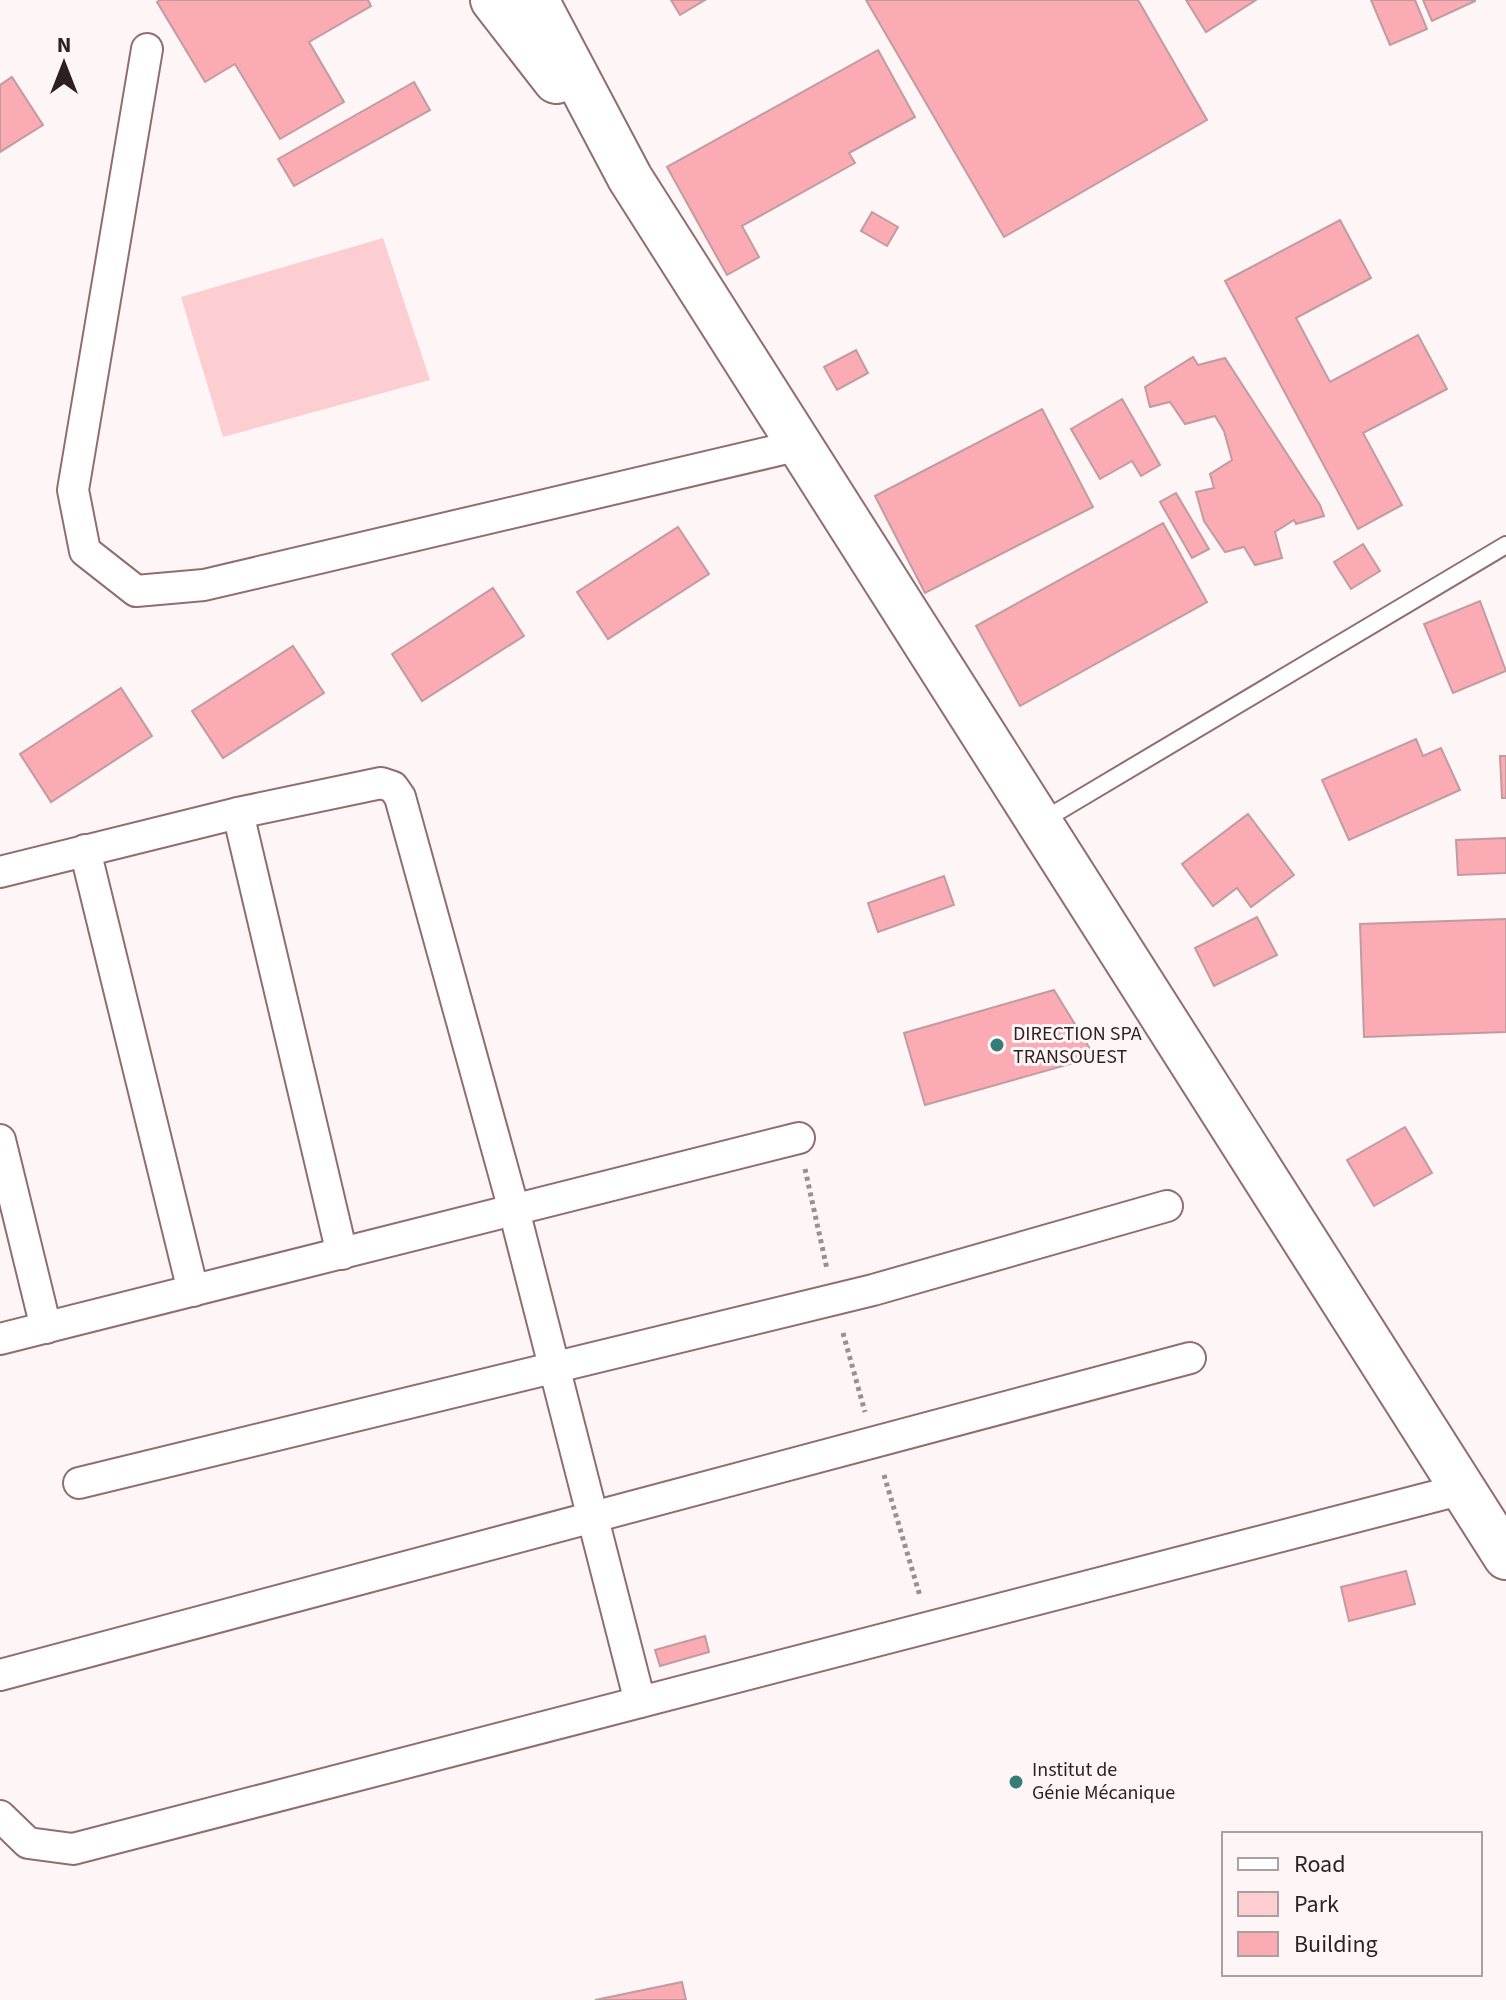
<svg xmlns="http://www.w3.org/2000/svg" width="1506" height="2000" font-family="'Source Sans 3',sans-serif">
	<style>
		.green { fill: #fcced1 }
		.building { fill: #faabb3; stroke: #c29b9e; stroke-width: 2 }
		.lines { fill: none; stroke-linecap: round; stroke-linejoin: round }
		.service-casing { stroke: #916d70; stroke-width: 20 }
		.minor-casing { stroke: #916d70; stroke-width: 34 }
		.primary-casing { stroke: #916d70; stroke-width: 48 }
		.path { stroke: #9b9090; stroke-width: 5; stroke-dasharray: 4 4; stroke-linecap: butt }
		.service { stroke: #fff; stroke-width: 16 }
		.minor { stroke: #fff; stroke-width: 30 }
		.primary { stroke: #fff; stroke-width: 44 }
		.poi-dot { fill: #357d77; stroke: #fef6f6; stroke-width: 3 }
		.labels { text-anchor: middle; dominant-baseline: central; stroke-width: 6; stroke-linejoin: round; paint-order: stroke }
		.poi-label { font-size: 20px; fill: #2e1f20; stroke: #fef6f6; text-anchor: start }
	</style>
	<rect width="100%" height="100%" fill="#fef6f6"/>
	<polygon class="green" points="383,238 430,380 223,437 181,297"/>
	<g class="building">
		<polygon points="160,0 368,0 371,6 309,42 344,102 280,139 235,64 205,82 157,2"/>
		<polygon points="671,0 705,0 680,15"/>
		<polygon points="866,0 1138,0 1207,120 1004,237"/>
		<polygon points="1186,0 1256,0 1206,32"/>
		<polygon points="1371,0 1415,0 1427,29 1390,45"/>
		<polygon points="1423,0 1475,0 1475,1 1432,21"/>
		<polygon points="878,50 915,117 849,153 855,163 742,226 759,257 727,275 667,167"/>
		<polygon points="12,77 43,125 0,152 0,85"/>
		<polygon points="414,82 430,110 294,186 278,159"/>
		<polygon points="872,212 898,227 887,246 861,231"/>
		<polygon points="1340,220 1371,278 1296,318 1330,382 1418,335 1447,389 1363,433 1402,505 1358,529 1225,281"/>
		<polygon points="856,350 868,373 837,390 824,367"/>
		<polygon points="1193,357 1198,365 1225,358 1320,505 1324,516 1296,524 1294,520 1275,532 1282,558 1255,565 1244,547 1225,552 1204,521 1196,492 1214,488 1210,474 1232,460 1224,431 1215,416 1185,424 1170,402 1150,407 1145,387"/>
		<polygon points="1122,399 1160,465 1141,476 1132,461 1100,479 1071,429"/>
		<polygon points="1042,409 1093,507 925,593 875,496"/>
		<polygon points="1176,493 1209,549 1192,558 1160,502"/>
		<polygon points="1163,523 1207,602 1020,706 976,626"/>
		<polygon points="678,527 709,574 608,639 577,592"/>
		<polygon points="1363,544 1380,571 1351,589 1334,562"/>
		<polygon points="493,588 524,636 422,701 392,654"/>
		<polygon points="1480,601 1506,671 1453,693 1424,624"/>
		<polygon points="293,646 324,693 223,758 192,711"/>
		<polygon points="121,688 152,736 51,802 20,754"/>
		<polygon points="1416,739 1423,756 1441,748 1460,790 1349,840 1322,780"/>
		<polygon points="1500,756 1506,756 1506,798 1502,798"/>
		<polygon points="1248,814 1294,875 1251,907 1237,888 1213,906 1182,864"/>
		<polygon points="1506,838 1506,873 1458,875 1456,840"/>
		<polygon points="944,876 954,905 878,932 868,903"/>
		<polygon points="1257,917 1277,955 1214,986 1195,948"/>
		<polygon points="1506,919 1506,1032 1364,1037 1360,924"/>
		<polygon points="1054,990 1095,1057 925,1105 904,1033"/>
		<polygon points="1405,1127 1432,1173 1374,1206 1347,1160"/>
		<polygon points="1406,1571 1415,1604 1349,1621 1341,1587"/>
		<polygon points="705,1636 709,1652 660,1666 655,1650"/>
		<polygon points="682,1982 686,2000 595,2000"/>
	</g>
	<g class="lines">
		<defs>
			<polyline id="service" points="1042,821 1506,545"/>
			<g id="minor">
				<polyline points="147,49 73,490 85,551 136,591 204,585 800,445"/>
				<polyline points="238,813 342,1254"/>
				<polyline points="85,850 193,1291"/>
				<polyline points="0,872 238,813 381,783 393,787 400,797 514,1210 640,1702"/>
				<polyline points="0,1140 46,1328"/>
				<polyline points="0,1339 799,1138"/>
				<polyline points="79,1483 873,1290 1167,1206"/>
				<polyline points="0,1675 1190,1358"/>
				<polyline points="0,1816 28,1843 73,1849 1463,1489"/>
			</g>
			<g id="primary">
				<polyline points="493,0 556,81"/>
				<polyline points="536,0 630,178 1506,1557"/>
			</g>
		</defs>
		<use href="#service" class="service-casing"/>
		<use href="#minor" class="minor-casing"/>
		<use href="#primary" class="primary-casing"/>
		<g class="path">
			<polyline points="805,1169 827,1269"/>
			<polyline points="843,1333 865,1412"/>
			<polyline points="884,1475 920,1596"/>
		</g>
		<use href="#service" class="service"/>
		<use href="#minor" class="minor"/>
		<use href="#primary" class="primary"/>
	</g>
	<g class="poi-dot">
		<circle cx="997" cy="1045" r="8"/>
		<circle cx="1016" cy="1782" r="8"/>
	</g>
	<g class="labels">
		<g class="poi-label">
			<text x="1013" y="1034">DIRECTION SPA<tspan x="1013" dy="23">TRANSOUEST</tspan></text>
			<text x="1032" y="1770">Institut de<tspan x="1032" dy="23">Génie Mécanique</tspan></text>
		</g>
	</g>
	<rect x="1222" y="1832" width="260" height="144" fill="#fef6f6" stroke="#aba0a0" stroke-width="2"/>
	<rect x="1238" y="1858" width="40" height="12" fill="#ffffff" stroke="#aba0a0" stroke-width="2"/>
	<text x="1294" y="1872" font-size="24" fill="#2e1f20">Road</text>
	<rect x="1238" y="1892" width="40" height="24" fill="#fcced1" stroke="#aba0a0" stroke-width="2"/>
	<text x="1294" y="1912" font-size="24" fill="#2e1f20">Park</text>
	<rect x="1238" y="1932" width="40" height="24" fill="#faabb3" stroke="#aba0a0" stroke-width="2"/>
	<text x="1294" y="1952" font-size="24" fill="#2e1f20">Building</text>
	<g transform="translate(64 64)" stroke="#fef6f6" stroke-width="6" paint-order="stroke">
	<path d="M0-6L14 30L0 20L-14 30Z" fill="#2e1f20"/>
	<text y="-12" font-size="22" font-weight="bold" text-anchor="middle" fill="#2e1f20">N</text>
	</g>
</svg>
